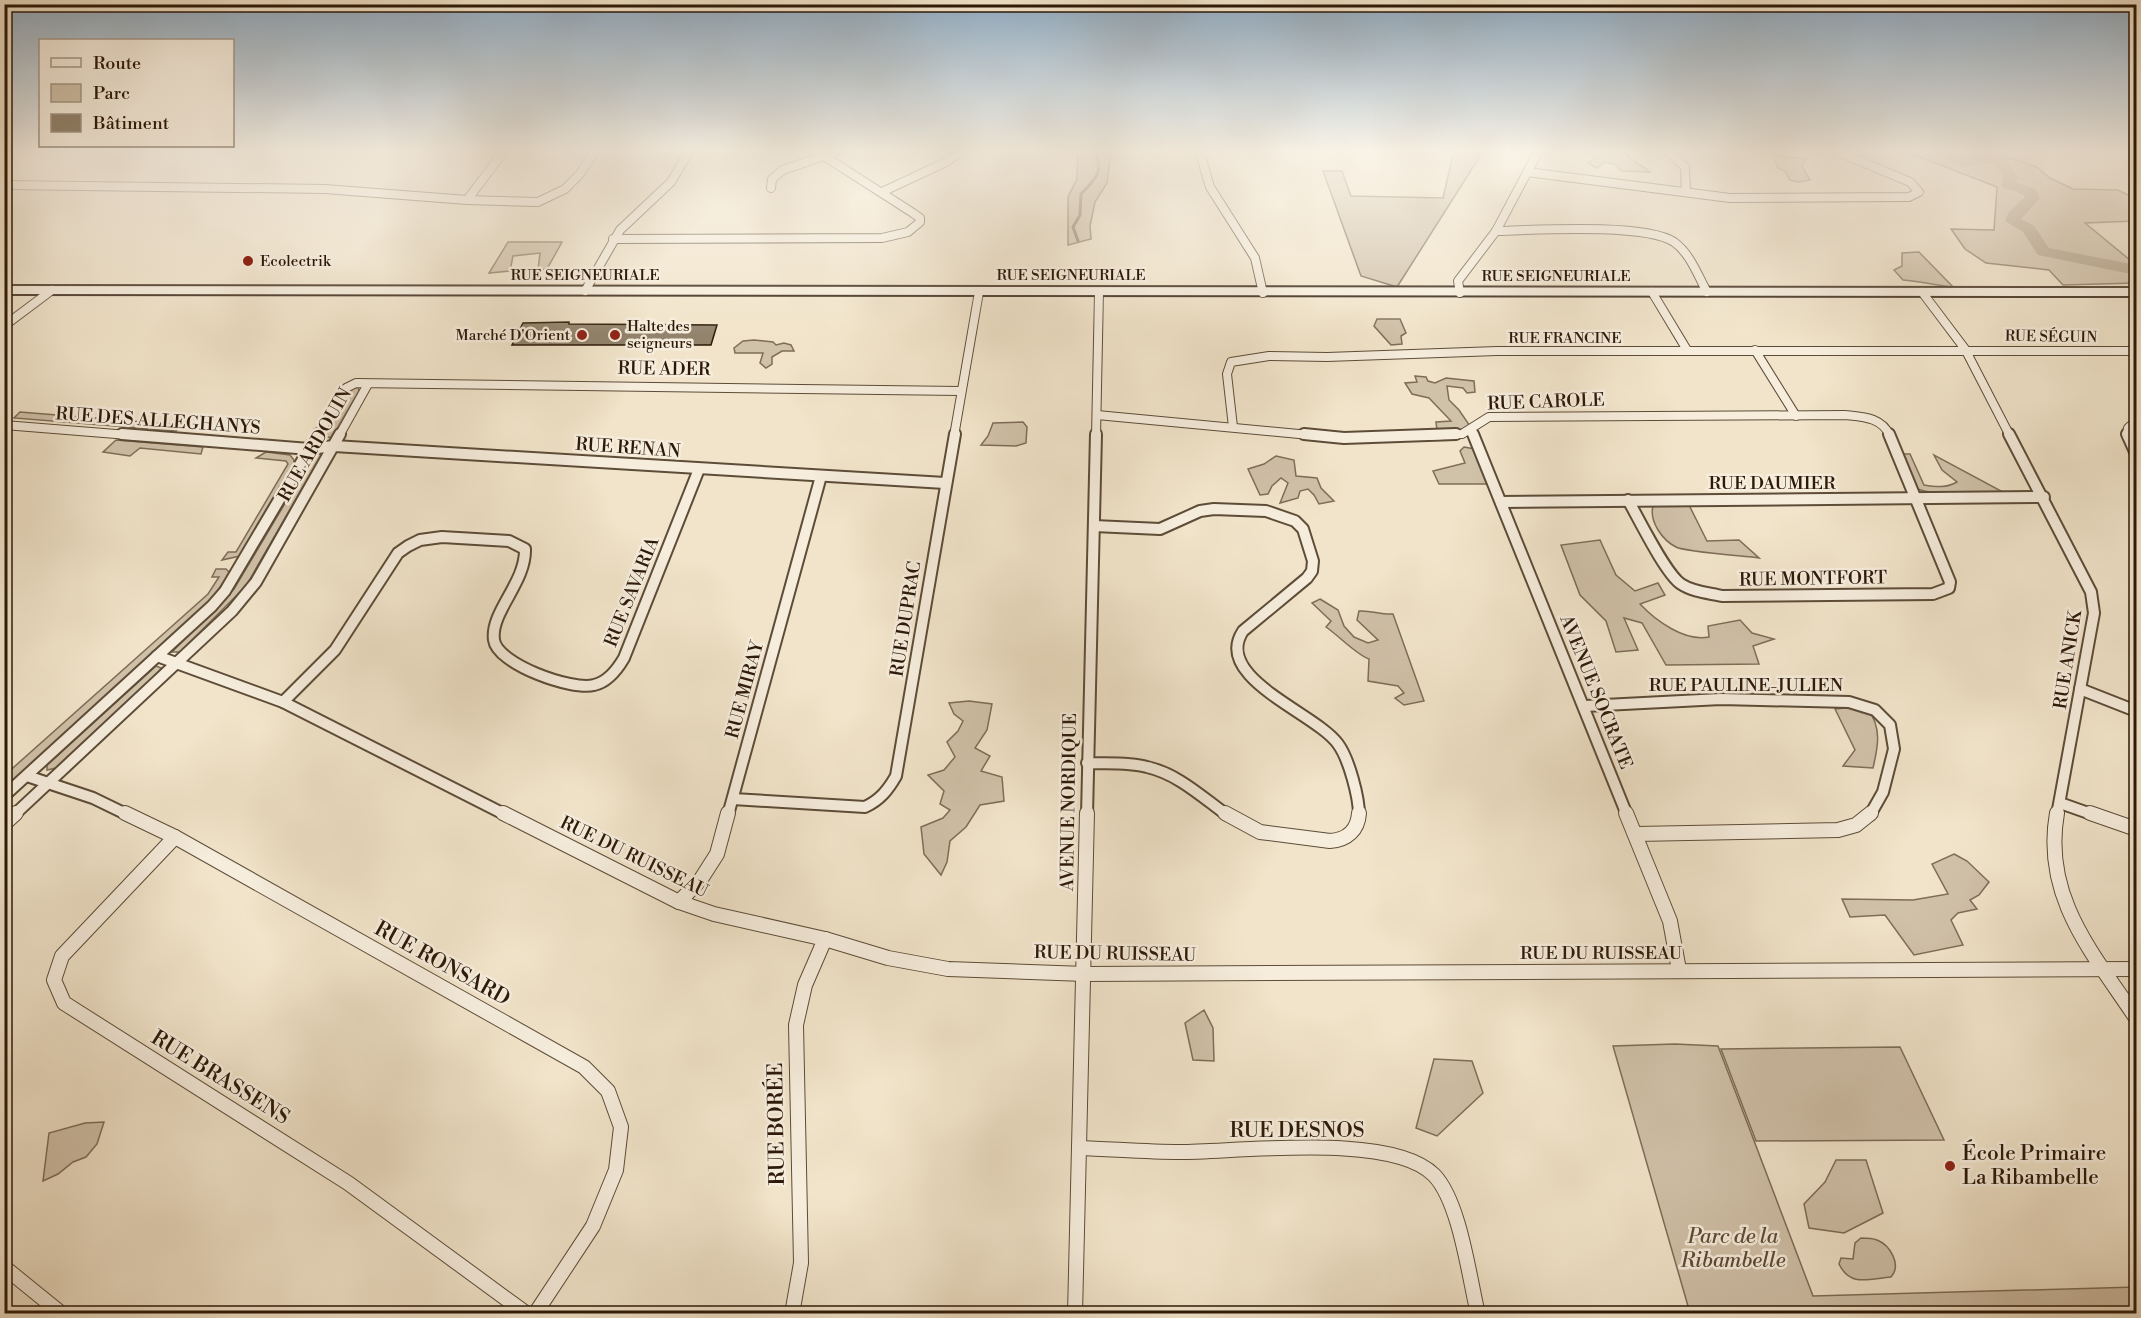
<svg xmlns="http://www.w3.org/2000/svg" width="2141" height="1318" font-family="'Libre Bodoni',serif">
	<style>
		.green { fill: #d0c1a9; stroke: #7e6d58; stroke-width: 1.5 }
		.lines { fill: none; stroke-linecap: round; stroke-linejoin: round }
		.stream { stroke: #7a6955; stroke-width: 3 }
		.river { fill: #ae9f88; fill-rule: evenodd }
		.building { fill: #92836d; stroke: #2c1908; stroke-width: 1.5 }
		.street-far2-casing { stroke: #5d4c38; stroke-width: 10 }
		.street-far1-casing { stroke: #5d4c38; stroke-width: 14 }
		.street-casing { stroke: #5d4c38; stroke-width: 16 }
		.secondary-casing { stroke: #2c1908; stroke-width: 4 }
		.street-far2 { stroke: #f6eddd; stroke-width: 8 }
		.street-far1 { stroke: #f6eddd; stroke-width: 10 }
		.street { stroke: #f6eddd; stroke-width: 14 }
		.secondary { fill: #f6eddd; fill-rule: evenodd }
		.poi-dot { fill: #8f2418; stroke: #f6eddd; stroke-width: 2 }
		.labels { text-anchor: middle; dominant-baseline: central; stroke-width: 5; stroke-linejoin: round; paint-order: stroke }
		.far-poi-label { font-size: 15px; fill: #2c1908; stroke: #f6eddd; text-anchor: start }
		.far-street-label { font-size: 15px; fill: #2c1908; stroke: #f6eddd }
		.street-label { font-size: 18px; fill: #2c1908; stroke: #f6eddd }
		.near-street-label { font-size: 21px; fill: #2c1908; stroke: #f6eddd }
		.near-poi-label { font-size: 21px; fill: #2c1908; stroke: #f6eddd; text-anchor: start }
		.near-park-label { font-size: 21px; font-style: italic; fill: #5d4b38; stroke: #f6eddd }
	</style>
	<rect width="100%" height="100%" fill="#f1e4ca"/>
	<filter id="stains"><feTurbulence type="fractalNoise" baseFrequency=".00333" numOctaves="4"/><feColorMatrix values="0 0 0 0 .2 0 0 0 0 .09 0 0 0 0 .02 0 0 0 .5 -.17"/></filter>
	<radialGradient id="worn" r=".72"><stop offset=".6" stop-color="#630" stop-opacity="0"/><stop offset="1" stop-color="#630" stop-opacity=".3"/></radialGradient>
	<g class="green">
		<polygon points="1078,150 1111,150 1107,183 1095,202 1090,226 1091,239 1068,245 1068,197 1077,179"/>
		<polygon points="1454,150 1484,150 1397,287 1361,276 1323,171 1342,171 1351,196 1443,198"/>
		<polygon points="1625,150 1629,157 1650,172 1622,171 1614,164 1605,162 1597,168 1588,163 1596,157 1585,151"/>
		<polygon points="1902,150 1989,150 2036,167 2050,178 2073,189 2118,190 2136,199 2136,221 2085,223 2136,265 2136,283 2063,285 2049,270 1986,263 1965,249 1951,229 1994,230 1997,187"/>
		<polygon points="1772,152 1781,156 1806,159 1802,166 1810,180 1799,182 1790,180 1785,171 1778,168"/>
		<polygon points="508,242 562,242 547,269 538,270 540,253 513,256 510,271 489,273"/>
		<path d="M1919,252l34,35c-17,-1 -32,-6 -50,-7l-9,-10 8,-4v-13z"/>
		<polygon points="1377,319 1400,319 1406,333 1401,336 1402,344 1391,345 1374,326"/>
		<polygon points="754,340 773,342 776,345 784,343 791,345 794,351 782,351 772,357 772,364 766,368 760,363 763,353 735,353 734,348 743,341"/>
		<polygon points="1415,376 1426,377 1428,381 1435,383 1446,378 1474,381 1475,392 1467,393 1463,388 1447,386 1449,400 1459,410 1472,429 1437,430 1436,422 1451,421 1429,398 1412,394 1405,383 1417,382"/>
		<polygon points="358,387 359,391 332,437 323,438 350,389"/>
		<polygon points="20,412 182,425 176,431 14,418"/>
		<polygon points="1023,422 1027,427 1026,443 1016,446 981,445 988,436 993,423"/>
		<polygon points="116,440 203,447 201,454 140,448 130,456 103,452"/>
		<polygon points="1464,447 1475,449 1490,484 1439,484 1433,471 1465,463 1460,451"/>
		<polygon points="266,452 290,455 294,460 294,465 240,556 222,560 228,552 236,552 288,464 286,461 256,458"/>
		<polygon points="315,453 322,454 246,586 180,652 172,652 234,589"/>
		<path d="M1897,454h13l14,31c12,2 23,3 33,-3l-15,-12 -8,-15 69,37c-32,1 -66,8 -95,-7z"/>
		<polygon points="1276,456 1294,460 1296,476 1317,478 1321,488 1334,501 1319,504 1314,495 1308,489 1300,491 1298,498 1280,503 1288,483 1281,478 1272,486 1268,494 1260,495 1248,469 1264,464"/>
		<path d="M1689,505l18,36 32,-1 20,18c-14,-2 -74,-6 -83,-11 -14,-7 -27,-26 -23,-41z"/>
		<path d="M1600,540l16,35 19,16 23,-8 7,12 -25,9c16,17 45,38 69,33l-1,-11 32,-6 12,13 22,6 -21,7 6,18 -93,1 -24,-42 -18,-5 14,32 -22,2 -10,-31 -26,-26 -19,-50z"/>
		<polygon points="216,569 226,569 230,573 211,600 5,789 5,775 208,594 219,577 212,577"/>
		<path d="M1320,599l18,11 6,16 10,11 14,6 10,-3 -21,-20 2,-9c12,-1 22,4 34,3l31,87 -20,4 -9,-7 9,-5 -6,-7 -30,-5 1,-22c-12,-4 -30,-23 -43,-32l5,-6 -19,-18z"/>
		<polygon points="156,666 161,668 159,672 56,768 47,770 47,765"/>
		<polygon points="969,701 992,704 987,730 975,748 990,756 981,771 1002,777 1004,801 980,805 966,827 950,841 947,862 941,875 924,854 921,827 943,818 950,810 940,804 944,791 928,775 944,770 955,757 947,742 958,731 963,721 954,714 949,703"/>
		<path d="M1855,707l13,2c14,19 10,38 5,59l-30,-2 12,-16 -20,-41z"/>
		<polygon points="1954,854 1967,861 1989,882 1979,895 1970,900 1977,909 1958,913 1951,920 1963,945 1914,955 1885,915 1850,917 1842,899 1913,900 1948,894 1932,864"/>
		<polygon points="1204,1010 1213,1028 1214,1061 1193,1060 1185,1023"/>
		<polygon points="1675,1044 1718,1046 1813,1296 2136,1287 2136,1313 1690,1313 1613,1046"/>
		<polygon points="1900,1047 1944,1140 1756,1141 1721,1049"/>
		<polygon points="1434,1059 1472,1061 1483,1093 1437,1136 1416,1128"/>
		<polygon points="104,1122 97,1144 86,1157 73,1162 58,1174 43,1181 49,1133 85,1123"/>
		<polygon points="1836,1160 1866,1160 1883,1213 1844,1233 1809,1228 1804,1204 1825,1182"/>
		<path d="M1861,1238c5,0 11,0 16,2 13,5 25,25 14,37 -23,2 -41,10 -52,-13l2,-6 12,1 2,-16z"/>
	</g>
	<g class="lines">
		<path class="stream" d="M1078,241l-5,-14 7,-12 1,-21c17,-18 21,-19 15,-44"/>
		<path class="river" d="M1944,150h14l6,8 19,-4 21,3 14,20 -2,5 19,7 5,9 -19,21 13,7 15,22 87,17v10l-98,-20 -15,-23 -18,-11 4,-9 16,-15 -1,-2 -21,-8 -2,-3 3,-7 -10,-13c-14,-2 -25,5 -40,1z"/>
	</g>
	<polygon class="building" points="569,322 569,324 717,325 711,345 512,345 523,323"/>
	<g class="lines">
		<defs>
			<g id="street-far2">
				<polyline points="1199,150 1210,187 1255,258 1263,293"/>
				<polyline points="1667,150 1685,167 1686,192"/>
				<polyline points="1527,172 1730,198 1909,197 1919,192 1910,182 1833,150"/>
				<polyline points="4,185 325,189 467,200 538,202 565,189 579,175 596,150"/>
				<polyline points="771,188 772,179 783,170 841,150"/>
				<polyline points="882,192 944,163 964,150"/>
				<polyline points="467,200 505,150"/>
				<path d="M1496,231c38,-1 149,-8 178,11 16,11 24,34 33,50"/>
				<polyline points="613,239 882,238 908,232 920,222 920,218 913,213 824,156"/>
				<polyline points="585,291 620,230 671,182 690,150"/>
				<polyline points="1652,292 1687,350"/>
				<polyline points="1922,292 1965,349 2010,436"/>
				<polyline points="1460,293 1458,281 1496,231 1539,150"/>
				<polyline points="4,326 52,290"/>
				<polyline points="1755,350 1796,416"/>
				<polyline points="1097,415 1320,436"/>
				<polyline points="4,425 141,436"/>
				<polyline points="1233,427 1227,374 1231,362 1269,356 1327,357 1497,351 2136,351"/>
				<polyline points="1471,429 1474,436"/>
				<polyline points="318,436 346,388 356,383 960,391"/>
				<polyline points="339,436 368,384"/>
				<polyline points="954,436 979,292"/>
				<polyline points="1096,436 1099,292"/>
				<path d="M1425,436l37,-2 27,-17 356,-2c18,2 37,2 45,21"/>
				<polyline points="2127,436 2128,428 2136,421"/>
			</g>
			<g id="street-far1">
				<polyline points="122,434 309,449 334,446 945,483"/>
				<polyline points="1304,434 1344,438 1456,434"/>
				<polyline points="1473,434 1627,815"/>
				<polyline points="2009,434 2091,592 2094,613 2057,815"/>
				<polyline points="2127,434 2136,454"/>
				<path d="M1628,500c11,19 37,73 53,84 12,8 28,9 41,12l211,-2 16,-6 1,-6 -61,-148"/>
				<polyline points="1501,502 2044,497"/>
				<path d="M1094,526l66,3 40,-18 14,-2 52,2 29,10 8,8 10,32 -1,10 -5,7 -64,53c-31,47 73,82 95,113 11,15 21,53 21,71"/>
				<polyline points="157,656 283,702 506,815"/>
				<polyline points="2080,689 2136,711"/>
				<path d="M283,702l52,-52 63,-97 10,-7 12,-6 22,-3 67,4 16,8c1,34 -35,63 -31,91 3,24 78,51 100,45 14,-3 23,-15 30,-27l75,-189"/>
				<polyline points="1585,706 1721,699 1849,702 1875,710 1890,725 1894,749 1883,792 1870,815"/>
				<path d="M1087,763c20,1 41,-1 60,4 31,7 55,30 80,48"/>
				<polyline points="27,776 93,798 128,815"/>
				<polyline points="4,796 212,606 225,591 318,434"/>
				<path d="M733,799l132,8c15,-7 23,-17 31,-31l59,-342"/>
				<polyline points="2060,803 2094,815"/>
				<polyline points="14,815 232,611 256,582 340,434"/>
				<polyline points="728,815 821,476"/>
				<polyline points="1087,815 1096,434"/>
			</g>
			<g id="street">
				<polyline points="125,813 175,837 584,1067 608,1091 621,1127 616,1170 593,1226 535,1314"/>
				<polyline points="503,813 679,902 714,914 825,939 888,958 948,969 1085,974 2136,969"/>
				<path d="M1225,813l35,19 70,9c17,-1 28,-11 29,-28"/>
				<polyline points="1626,813 1670,921 1679,970"/>
				<path d="M2057,813c-15,84 36,140 79,205"/>
				<polyline points="2090,813 2136,829"/>
				<polyline points="4,824 16,813"/>
				<polyline points="1636,834 1838,830 1856,825 1871,813"/>
				<polyline points="175,837 62,956 54,980 64,1003 348,1183 527,1314"/>
				<polyline points="679,902 701,879 717,854 728,813"/>
				<path d="M1079,1148c33,1 67,4 101,4 58,0 212,-20 254,23 26,27 35,102 44,139"/>
				<polyline points="4,1267 62,1314"/>
				<polyline points="792,1314 801,1263 796,1025 805,985 825,939"/>
				<polyline points="1075,1314 1087,813"/>
			</g>
			<polygon id="secondary" points="4,286 2136,288 2136,296 4,294"/>
		</defs>
		<use href="#street-far2" class="street-far2-casing"/>
		<use href="#street-far1" class="street-far1-casing"/>
		<use href="#street" class="street-casing"/>
		<use href="#secondary" class="secondary-casing"/>
		<use href="#street-far2" class="street-far2"/>
		<use href="#street-far1" class="street-far1"/>
		<use href="#street" class="street"/>
		<use href="#secondary" class="secondary"/>
	</g>
	<linearGradient id="sky" x2="0" y2="1"><stop stop-color="#91acc2"/><stop offset="0.45" stop-color="#f9f3e7"/><stop offset="1" stop-color="#f9f3e7" stop-opacity="0"/></linearGradient>
	<rect width="2141" height="335" fill="url(#sky)"/>
	<g class="poi-dot">
		<circle cx="248" cy="261" r="6"/>
		<circle cx="582" cy="335" r="6"/>
		<circle cx="615" cy="335" r="6"/>
		<circle cx="1950" cy="1166" r="6"/>
	</g>
	<g class="labels">
		<g class="far-poi-label">
			<text x="260" y="261">Ecolectrik</text>
			<text x="627" y="326">Halte des<tspan x="627" dy="17">seigneurs</tspan></text>
			<text x="570" y="335" text-anchor="end">Marché D'Orient</text>
		</g>
		<g class="far-street-label">
			<text x="585" y="275">RUE SEIGNEURIALE</text>
			<text x="1071" y="275">RUE SEIGNEURIALE</text>
			<text x="1556" y="276">RUE SEIGNEURIALE</text>
			<text transform="translate(2051 337) rotate(1)">RUE SÉGUIN</text>
			<text x="1565" y="338">RUE FRANCINE</text>
		</g>
		<g class="street-label">
			<text transform="translate(664 369) rotate(1)">RUE ADER</text>
			<text transform="translate(1546 402) rotate(-2)">RUE CAROLE</text>
			<text transform="translate(158 421) rotate(4)">RUE DES ALLEGHANYS</text>
			<text transform="translate(315 445) rotate(-60)">RUE ARDOUIN</text>
			<text transform="translate(628 448) rotate(4)">RUE RENAN</text>
			<text x="1772" y="483">RUE DAUMIER</text>
			<text transform="translate(1813 579) rotate(-1)">RUE MONTFORT</text>
			<text transform="translate(632 592) rotate(-68)">RUE SAVARIA</text>
			<text transform="translate(906 619) rotate(-81)">RUE DUPRAC</text>
			<text transform="translate(2068 660) rotate(-81)">RUE ANICK</text>
			<text x="1746" y="685">RUE PAULINE-JULIEN</text>
			<text transform="translate(745 690) rotate(-75)">RUE MIRAY</text>
			<text transform="translate(1596 692) rotate(68)">AVENUE SOCRATE</text>
			<text transform="translate(1069 802) rotate(-89)">AVENUE NORDIQUE</text>
			<text transform="translate(634 857) rotate(26)">RUE DU RUISSEAU</text>
			<text x="1601" y="953">RUE DU RUISSEAU</text>
			<text transform="translate(1115 954) rotate(1)">RUE DU RUISSEAU</text>
		</g>
		<g class="near-street-label">
			<text transform="translate(442 964) rotate(29)">RUE RONSARD</text>
			<text transform="translate(220 1078) rotate(32)">RUE BRASSENS</text>
			<text transform="translate(777 1124) rotate(-91)">RUE BORÉE</text>
			<text x="1297" y="1131">RUE DESNOS</text>
		</g>
		<g class="near-poi-label">
			<text x="1962" y="1154">École Primaire<tspan x="1962" dy="24">La Ribambelle</tspan></text>
		</g>
		<g class="near-park-label">
			<text x="1733" y="1237">Parc de la<tspan x="1733" dy="24">Ribambelle</tspan></text>
		</g>
	</g>
	<rect width="2141" height="1318" fill="none" stroke="#f1e4ca" stroke-width="24"/>
	<rect x="6" y="6" width="2129" height="1306" fill="none" stroke="#2c1908" stroke-width="3"/>
	<rect x="12" y="12" width="2117" height="1294" fill="none" stroke="#2c1908" stroke-width="1.5"/>
	<rect x="39" y="39" width="195" height="108" fill="#f6eddd" stroke="#a59888" stroke-width="1.5"/>
	<rect x="51" y="58" width="30" height="9" fill="#f6eddd" stroke="#a59888" stroke-width="1.5"/>
	<text x="93" y="69" font-size="18" fill="#2c1908">Route</text>
	<rect x="51" y="84" width="30" height="18" fill="#d0c1a9" stroke="#a59888" stroke-width="1.5"/>
	<text x="93" y="99" font-size="18" fill="#2c1908">Parc</text>
	<rect x="51" y="114" width="30" height="18" fill="#92836d" stroke="#a59888" stroke-width="1.5"/>
	<text x="93" y="129" font-size="18" fill="#2c1908">Bâtiment</text>
	<rect width="100%" height="100%" filter="url(#stains)"/>
	<rect width="100%" height="100%" fill="url(#worn)"/>
</svg>
